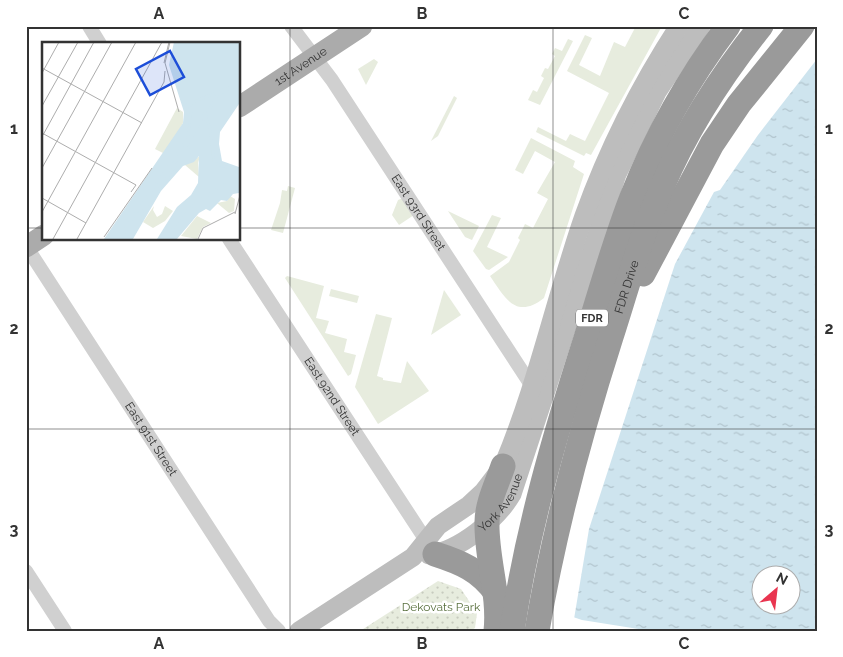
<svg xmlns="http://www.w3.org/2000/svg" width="843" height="657" font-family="Raleway,sans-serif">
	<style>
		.green { fill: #e7ecde }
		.park { fill: url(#park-dots) }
		.water { fill: url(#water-ripples); fill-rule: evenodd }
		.pier { fill: #fff }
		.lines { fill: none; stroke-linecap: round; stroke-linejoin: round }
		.street { stroke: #d0d0d0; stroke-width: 14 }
		.secondary { stroke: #bdbdbd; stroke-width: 19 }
		.primary { stroke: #ababab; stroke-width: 21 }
		.highway { stroke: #9a9a9a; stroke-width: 25 }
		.grid { fill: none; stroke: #333; stroke-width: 1; stroke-opacity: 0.55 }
		.labels { text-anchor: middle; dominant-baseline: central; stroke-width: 5; stroke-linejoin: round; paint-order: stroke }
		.shield { fill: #fff; stroke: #707070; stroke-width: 1 }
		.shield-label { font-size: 11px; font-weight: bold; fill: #333 }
		.street-label { font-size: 12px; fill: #333; stroke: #fff }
		.park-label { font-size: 12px; fill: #59703e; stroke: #fff }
		.inset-river { fill: none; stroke: #cee4ee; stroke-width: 2.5 }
		.inset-road { fill: none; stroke: #adadad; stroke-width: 1 }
		.view { fill: #1d4ed8; fill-opacity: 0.15; stroke: #1d4ed8; stroke-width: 2.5 }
		.inset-edge { fill: none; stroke: #333; stroke-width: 2.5 }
		.neatline { fill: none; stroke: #333; stroke-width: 2 }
		.grid-label { font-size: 16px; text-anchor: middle; font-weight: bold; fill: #333 }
	</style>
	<defs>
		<pattern id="park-dots" width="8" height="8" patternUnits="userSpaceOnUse" patternTransform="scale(1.25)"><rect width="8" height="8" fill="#e7ecde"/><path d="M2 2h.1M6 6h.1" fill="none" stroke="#c7cbbf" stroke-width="1.8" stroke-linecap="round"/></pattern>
		<pattern id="water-ripples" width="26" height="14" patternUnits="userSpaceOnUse" patternTransform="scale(1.25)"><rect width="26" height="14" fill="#cee4ee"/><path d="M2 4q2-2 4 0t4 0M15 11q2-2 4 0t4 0" fill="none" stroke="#b1c4cd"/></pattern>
	</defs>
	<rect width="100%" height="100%" fill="#fff"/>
	<g class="green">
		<polygon points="636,26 662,26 591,155 586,153 584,156 536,132 538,127 566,141 570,134 585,141 609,93 567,71 585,35 592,38 579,65 600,76 614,42 625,47"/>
		<polygon points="568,39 573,41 540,105 528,100 533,90 537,92 544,78 541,76 545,68 548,69 555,56 552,54 555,48 562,51"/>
		<polygon points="374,59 378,62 366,85 358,69"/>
		<polygon points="454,96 457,98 438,136 431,141"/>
		<path d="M531,138l44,23 -2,6 11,7 -40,124c-28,22 -39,0 -54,-22l19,-14 11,-22 -2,-2 7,-14 8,4 15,-29 -11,-6 18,-31 -20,-11 -12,23 -8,-4z"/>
		<polygon points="288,186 295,188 283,233 271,230 280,203 282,190 287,191"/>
		<polygon points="403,198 414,215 399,225 392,215 398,200"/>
		<polygon points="448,211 479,226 472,240 465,237"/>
		<polygon points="492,215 501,218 487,247 508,257 489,270 486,269 473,251"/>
		<polygon points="287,276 324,286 316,318 329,321 325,333 347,339 344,352 356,355 351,374 348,376 285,278"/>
		<polygon points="331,289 359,296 357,303 329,296"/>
		<polygon points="444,290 461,315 431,335"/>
		<polygon points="376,314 392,318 377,376 383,378 383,380 401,383 407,361 429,391 378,424 355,387"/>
	</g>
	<polygon class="park" points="438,581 461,589 477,613 475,628 470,631 360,631"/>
	<path class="water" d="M817,59v572h-245l17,-102 86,-265 39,-72 6,-2 38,-55zM760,574h30v30h-30z"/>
	<polygon class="pier" points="573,617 582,620 651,631 571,631"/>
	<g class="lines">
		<g class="street">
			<polyline points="89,26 100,44"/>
			<path id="s1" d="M291,26l41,54 203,311"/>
			<path id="s2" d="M229,239l202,309"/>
			<path id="s3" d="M26,246l243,375 10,10"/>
			<polyline points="26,571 65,631"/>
		</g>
		<g class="secondary">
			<path id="s4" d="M429,555c31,-5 68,-35 83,-61l105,-320 40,-82 44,-66"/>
			<path d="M299,631l114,-74 25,-31 31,-21 14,-13 20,-26c34,-80 52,-167 81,-250 24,-67 56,-130 95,-190"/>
		</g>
		<g class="primary">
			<path id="s5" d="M239,107l123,-81"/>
			<polyline points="26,247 44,235"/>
		</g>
		<g class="highway">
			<polyline points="643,274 712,144 739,104 802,26"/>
			<path d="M435,554c25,8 45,16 61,39"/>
			<path d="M496,631c4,-37 -10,-72 -9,-109 0,-19 10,-38 16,-56"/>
			<path d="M512,631c15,-101 43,-197 74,-293 15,-47 28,-95 46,-141 24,-61 56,-118 96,-171"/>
			<path id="s6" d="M537,631c17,-101 43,-197 74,-294 16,-50 30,-101 51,-150 25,-59 59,-111 99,-161"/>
		</g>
	</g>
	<path class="grid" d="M290,26v605M553,26v605M26,228h18M239,228h578M26,429h791"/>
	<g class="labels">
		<rect class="shield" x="576" y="309.5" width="32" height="17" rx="4"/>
		<g class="shield-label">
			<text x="592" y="318">FDR</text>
		</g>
		<g class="street-label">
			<text stroke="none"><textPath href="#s5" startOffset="74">1st Avenue</textPath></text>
			<text stroke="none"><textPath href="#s1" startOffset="226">East 93rd Street</textPath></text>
			<text stroke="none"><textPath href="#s6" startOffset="356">FDR Drive</textPath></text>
			<text stroke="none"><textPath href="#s2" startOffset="188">East 92nd Street</textPath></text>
			<text stroke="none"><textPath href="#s3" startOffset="230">East 91st Street</textPath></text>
			<text stroke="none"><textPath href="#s4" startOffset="92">York Avenue</textPath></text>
		</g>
		<g class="park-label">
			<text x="441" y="607">Dekovats Park</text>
		</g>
	</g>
	<g transform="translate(42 42)">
		<rect width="198" height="198" fill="#fff"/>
		<path d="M135,66l6,4v11l-18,31 -10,-5zM158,114l-2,7 1,14 -14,-12zM188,154l5,3 -1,12 -5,2 -12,-10 10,-2zM112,164l-1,4 4,7 5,-3 3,-8 8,5 -8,10 -12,7 -10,-6zM155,174l14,7 -8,4 -6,12 -16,-3z" fill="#e7ecde"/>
		<path d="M132,0h65v62l-19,28 -1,12 3,17 17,6v26l-6,1 -6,7 -6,-1 -11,11 -4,-2 -7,4 -22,26h-20l20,-32 14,-12 7,-12 1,-27 -5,6 -11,4 -22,25 -28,48h-29l79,-116 1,-11 -15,-47z" fill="#cee4ee"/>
		<path class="inset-river" d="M144,62l9,2 9,8 6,13 4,36 22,7M142,64l56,-23M76,197l70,-101 3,-26 -2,-6h-5M81,197l66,-92 29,-53 22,-10M124,197l18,-27 40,-28 12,-14"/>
		<path class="inset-road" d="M128,0l-5,21 14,49M122,21l5,-21M0,26l100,55M0,31l17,-31M0,64l36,-64M0,91l94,52 -5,7M1,93l51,-93M0,126l70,-126M0,156l44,25M0,170l94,-170M193,172l5,-19M62,195l48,-69M11,197l109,-197M35,197l87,-157 1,-11M156,197l5,-11 32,-16"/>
		<path class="view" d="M128,9l14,26 -34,18 -14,-26z"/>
		<rect width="198" height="198" class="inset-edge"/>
	</g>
	<rect width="843" height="657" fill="none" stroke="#ffffff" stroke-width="55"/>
	<g transform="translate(776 590) rotate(28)"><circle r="24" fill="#ffffff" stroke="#adadad"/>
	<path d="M0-4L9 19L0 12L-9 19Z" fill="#e93550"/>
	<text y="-8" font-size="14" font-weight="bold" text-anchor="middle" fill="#333333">N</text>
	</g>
	<rect x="28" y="28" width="788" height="602" class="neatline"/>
	<g class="grid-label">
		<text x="159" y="19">A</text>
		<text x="422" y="19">B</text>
		<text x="684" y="19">C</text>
		<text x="14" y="134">1</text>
		<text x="829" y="134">1</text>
		<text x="14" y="334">2</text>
		<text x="829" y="334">2</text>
		<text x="14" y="535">3</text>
		<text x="829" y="535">3</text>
		<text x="159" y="649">A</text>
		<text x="422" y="649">B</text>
		<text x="684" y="649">C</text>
	</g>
</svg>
